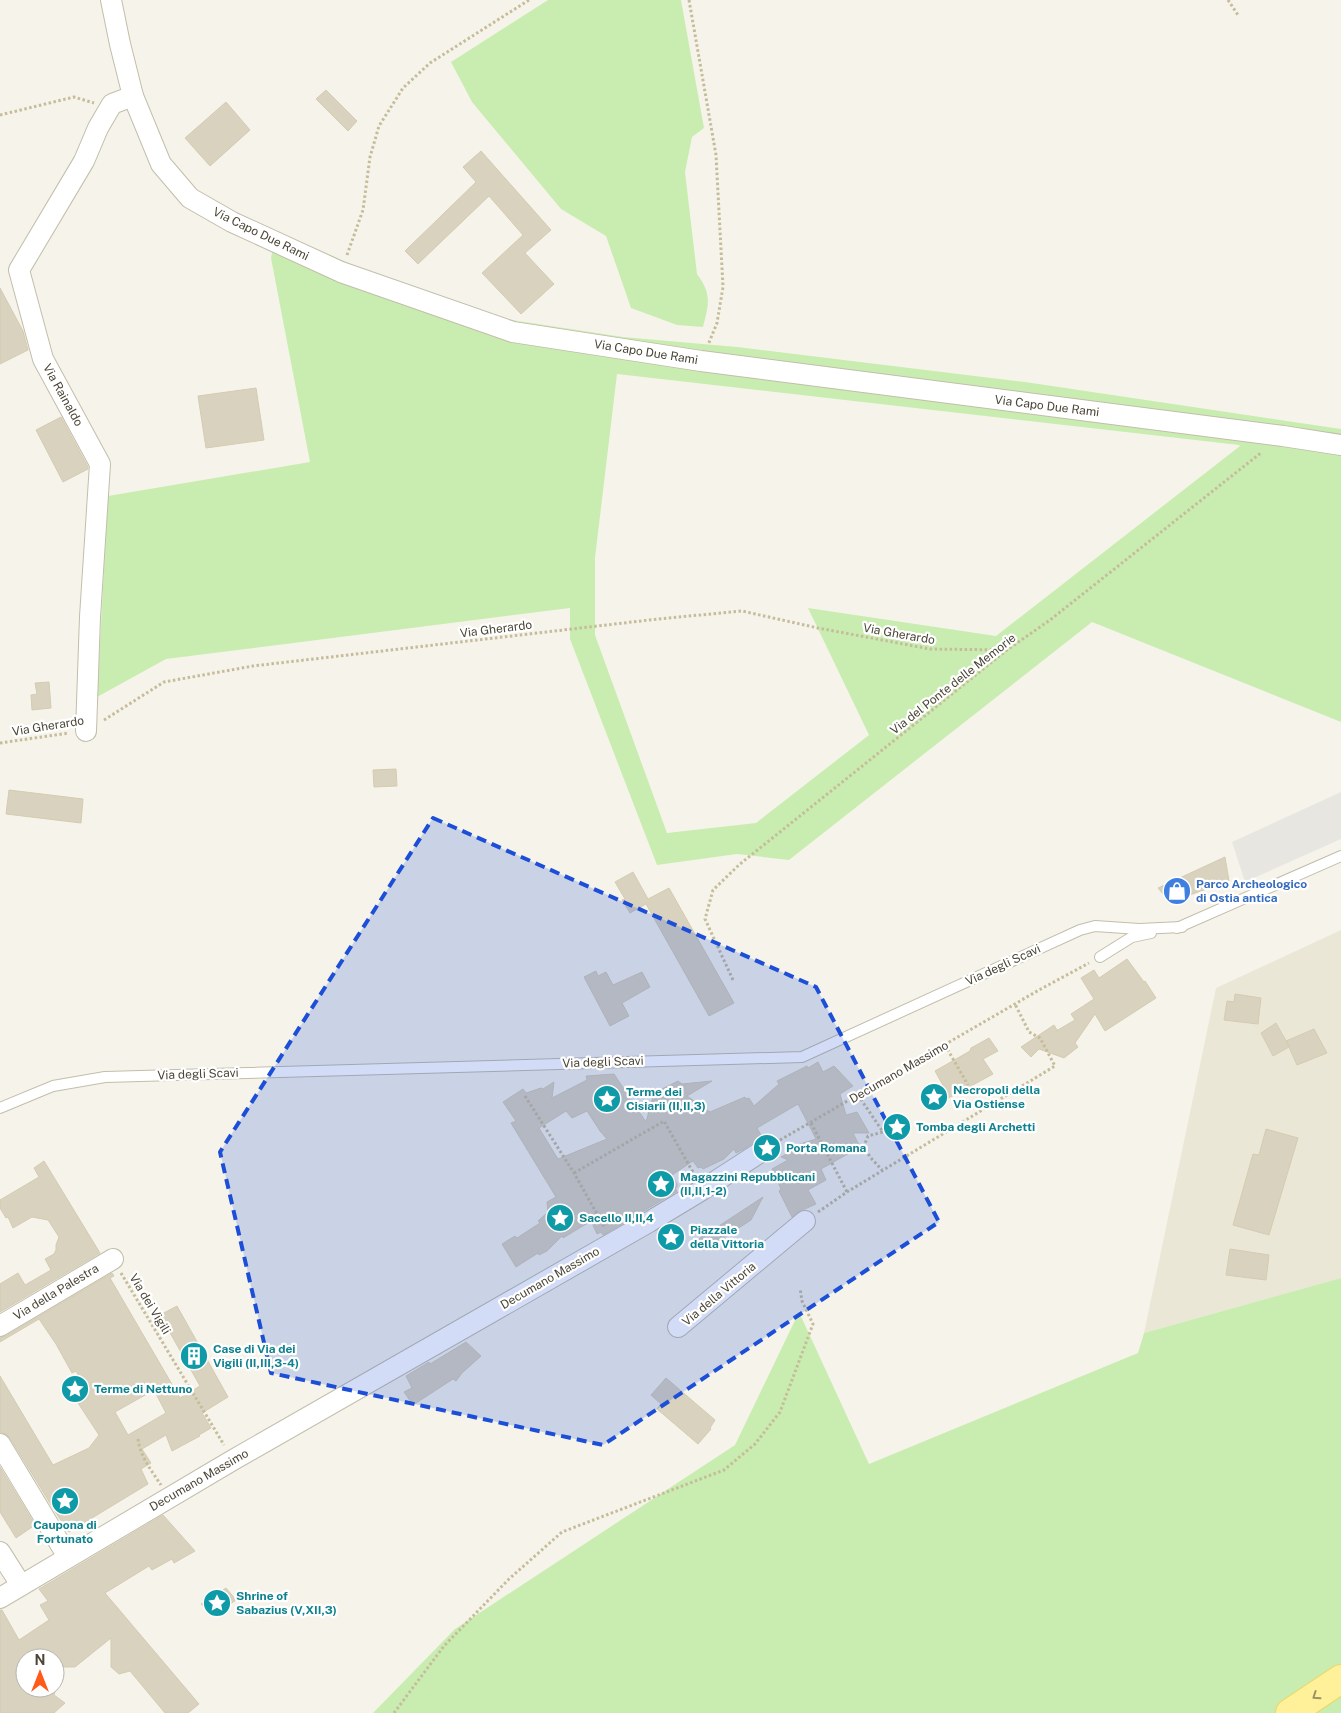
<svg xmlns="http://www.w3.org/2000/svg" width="1341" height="1713" font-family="'Public Sans',sans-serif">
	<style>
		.residential { fill: #eae7d7 }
		.green { fill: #c9edb0; fill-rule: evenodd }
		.parking { fill: #e7e6e1 }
		.building { fill: #d9d2be; stroke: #d4cbb1; fill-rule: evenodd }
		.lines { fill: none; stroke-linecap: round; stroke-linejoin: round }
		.lane-casing { stroke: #c2beab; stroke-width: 12 }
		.street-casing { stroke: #c2beab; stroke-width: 22 }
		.primary-casing { stroke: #eed660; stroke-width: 30 }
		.path { stroke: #c5bc9b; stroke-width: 3; stroke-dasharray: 2.5 2.5; stroke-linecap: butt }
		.lane { stroke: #fff; stroke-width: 10 }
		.street { stroke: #fff; stroke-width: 20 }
		.primary { stroke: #fff09a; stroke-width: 28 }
		.oneway { stroke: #9c9264 }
		.marked { fill: #1d4ed8; fill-opacity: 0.2; stroke: #1d4ed8; stroke-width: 4; stroke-dasharray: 10 6; stroke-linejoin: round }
		.labels { text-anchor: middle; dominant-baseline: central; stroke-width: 4.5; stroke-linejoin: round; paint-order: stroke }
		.street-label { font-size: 12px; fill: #4b4637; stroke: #fff }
		.shop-label { font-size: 12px; font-weight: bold; fill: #366cbe; stroke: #fff; text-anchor: start }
		.culture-label { font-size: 12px; font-weight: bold; fill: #0d838f; stroke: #fff; text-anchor: start }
	</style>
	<rect width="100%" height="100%" fill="#f6f4ea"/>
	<polygon class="residential" points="1341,930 1341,1278 1144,1333 1216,988"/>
	<g class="green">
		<path d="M548,0h133l23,128 -12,9 -7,35 12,102c15,20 12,30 6,53l-26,-2 -46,-17 -25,-72 -45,-27 -89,-107 -21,-40z"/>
		<path d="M276,231l97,43 131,45 119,18 114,10 288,35 316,47v293l-249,-100 -303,238 -52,-6 -80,11 -87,-226v-31l-404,51 -69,38 11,-201 202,-34 -39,-204zM617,374l622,71 1,1 -244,190 -188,-28 61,127 -113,88 -89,10 -72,-198v-77z"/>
		<polygon points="1341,1278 1341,1713 373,1713 455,1629 735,1445 799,1312 869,1464 1138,1353 1144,1333"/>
	</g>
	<polygon class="parking" points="1341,792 1341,839 1245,882 1232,842"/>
	<g class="building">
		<polygon points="326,90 357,121 348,131 316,99"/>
		<polygon points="226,102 250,130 210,166 185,138"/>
		<polygon points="481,151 551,230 525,253 554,284 521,314 482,273 523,235 489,196 418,264 405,251 476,182 463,167"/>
		<polygon points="0,288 23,331 28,350 0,364"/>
		<polygon points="256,388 264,440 206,448 198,396"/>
		<polygon points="61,417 88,467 88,469 63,482 36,430"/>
		<polygon points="49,682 51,708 32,710 31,695 37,694 35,683"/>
		<polygon points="396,769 397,786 374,787 373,770"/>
		<polygon points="9,790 83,799 81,823 6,814"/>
		<polygon points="1225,857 1229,881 1170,902 1158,888"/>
		<polygon points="633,872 648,899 669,888 734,1003 709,1016 646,904 630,913 622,900 625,899 615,882"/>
		<polygon points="1127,959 1144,982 1145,981 1156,998 1105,1031 1095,1014 1075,1043 1078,1047 1064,1058 1039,1049 1031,1057 1021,1047 1054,1025 1057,1030 1056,1031 1075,1020 1071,1014 1094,999 1081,978 1094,970 1099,978"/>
		<polygon points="596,971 598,976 606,972 613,985 642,972 650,987 622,1003 629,1016 610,1026 584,977"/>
		<polygon points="1235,994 1261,998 1258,1024 1224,1020 1227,1001 1234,1002"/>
		<polygon points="1276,1023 1289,1046 1286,1041 1314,1029 1327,1053 1297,1065 1289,1047 1273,1056 1261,1033"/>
		<polygon points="989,1038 998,1051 983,1059 993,1074 943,1101 945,1089 935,1071 970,1051 971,1048"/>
		<path d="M818,1062l5,10 11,-6 19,20 -13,8 6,21 11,-3 12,21h-16l7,14 -39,22 5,11 -18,10 8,14 -18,8 -6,5 -13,-26 2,-2 -9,-20 16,-9 -7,-3 20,-11 -1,-2 16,-5 -18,-35 -41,24 5,9 -18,12 -8,4 -2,-4 -10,10 -21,10 -2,-2 -3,1 -5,-7 -21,14 5,9v3l-2,1 2,3 -50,30 -24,14 -2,-3 -4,2 -6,-13 -28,17 -1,-2 -15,15 -8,4 -1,-2 -22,14 -14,-23 13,-8 2,2 23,-15 -2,-2 10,-9 -1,-10 9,-5 -45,-74 5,-2 -13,-19 20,-13 3,4 15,-5 2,1 11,-7 -2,16 35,-18 -1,-4 28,-2 32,48 8,-29 24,-12 4,3 30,-3 -25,15 23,16 35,-15 1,2 3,-1 5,8 25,-22 -2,-3 30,-15 1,2zM566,1111l6,7 15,-7 13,20 7,8 -49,20 -19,-31z"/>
		<polygon points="1266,1129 1298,1138 1269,1235 1233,1225 1253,1154 1259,1155"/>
		<polygon points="44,1161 100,1253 0,1312 0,1284 18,1273 25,1285 51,1270 45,1259 54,1254 56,1250 56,1245 59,1237 48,1220 32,1217 13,1228 8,1217 6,1218 0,1208 0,1200 39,1177 34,1168"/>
		<polygon points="763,1197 751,1220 705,1250 699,1239"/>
		<polygon points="1230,1249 1269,1255 1266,1280 1226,1275"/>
		<path d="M112,1273l2,3 -4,2 70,120 20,-12 -40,-71 17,-9 51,91 -26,16 9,15 -12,7 1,1 -28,15 -6,-16 -24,14 9,14 -10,6 7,15 -79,48 -13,-19 -46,-75 -4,-4 -6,-2v-56l53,89 36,-17 10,-13 -23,-35 12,-8 -12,-21 -4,2 -16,-29 -17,-25 -39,23v-4l6,-2zM154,1390l12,23 -38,22 -13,-23z"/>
		<polygon points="466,1342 481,1356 462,1373 456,1381 453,1379 413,1405 404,1392 412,1388 406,1376 429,1362 430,1364"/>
		<polygon points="666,1378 715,1420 710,1428 711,1429 698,1444 657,1409 661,1404 651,1395"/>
		<polygon points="0,1467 35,1525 16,1538 0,1512"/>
		<polygon points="163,1515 195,1551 174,1563 172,1559 152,1570 149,1566 105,1593 199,1704 188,1713 165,1713 130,1671 119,1674 111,1667 111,1638 75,1667 57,1667 57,1658 25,1658 25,1667 21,1667 25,1670 25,1688 56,1688 54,1695 65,1703 54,1713 0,1713 0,1610 2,1610 19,1640 49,1620 40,1605 48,1601 39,1589"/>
		<polygon points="226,1588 236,1600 213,1616 201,1604"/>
	</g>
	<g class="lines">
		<defs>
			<g id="lane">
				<polyline points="1177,928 1341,856"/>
				<polyline points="1100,957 1132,937 1151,933"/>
				<polyline points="0,1108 53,1086 105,1077 802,1057 1080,930 1095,926 1139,929 1182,927"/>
			</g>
			<g id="street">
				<polyline points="111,0 120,44 133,96 161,164 190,198 232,222 341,272 513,332 701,361 1283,436 1341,445"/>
				<polyline points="86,731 90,617 100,464 43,359 19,270 84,161 98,128 112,104 133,96"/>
				<polyline points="0,1326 113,1259"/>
				<polyline points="678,1327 805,1221"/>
				<polyline points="0,1444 68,1557"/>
				<polyline points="0,1552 21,1585"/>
				<polyline points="0,1598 233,1460 649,1222 702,1190 767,1148"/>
			</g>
			<polyline id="primary" points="1290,1713 1341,1679"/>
		</defs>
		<use href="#lane" class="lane-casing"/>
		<use href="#street" class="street-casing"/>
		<use href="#primary" class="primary-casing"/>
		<g class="path">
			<polyline points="689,0 716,155 723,287 717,323 708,345"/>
			<polyline points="1228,0 1238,15"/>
			<polyline points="0,115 74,97 94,103"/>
			<polyline points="347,255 363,210 370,157 379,126 403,88 430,63 529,0"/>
			<polyline points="104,720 164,682 253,666 658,619 742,611 818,628 930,649 1007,650"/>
			<polyline points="0,743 69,733"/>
			<polyline points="733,980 705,919 713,890 740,864 1007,650 1050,620 1262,452"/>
			<polyline points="945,1045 968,1085"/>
			<polyline points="858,1095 883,1132 868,1136 864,1146 870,1157 882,1170"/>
			<polyline points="525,1096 574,1173 605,1228"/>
			<polyline points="811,1123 847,1192"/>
			<polyline points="780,1140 1039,990 1089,963"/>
			<polyline points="574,1173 664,1121 694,1174"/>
			<polyline points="818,1212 847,1192 1055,1066 1040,1038 1029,1032 1015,1004"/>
			<polyline points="121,1273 224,1445"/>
			<path d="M138,1439c2,17 13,31 23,46"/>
			<polyline points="394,1713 444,1646 509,1579 562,1532 724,1470 755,1444 780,1412 813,1324 802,1301 800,1288"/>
		</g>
		<use href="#lane" class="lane"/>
		<use href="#street" class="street"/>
		<use href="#primary" class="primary"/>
	</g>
	<defs><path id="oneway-chevron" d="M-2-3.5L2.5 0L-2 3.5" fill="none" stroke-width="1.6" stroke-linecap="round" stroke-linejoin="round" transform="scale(1.25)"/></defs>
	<use class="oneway" href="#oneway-chevron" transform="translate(1316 1696) rotate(146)"/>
	<path class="marked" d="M433,818l383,169 123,235 -336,223 -332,-72 -51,-221z"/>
	<defs>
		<symbol id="shop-disc" viewBox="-11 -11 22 22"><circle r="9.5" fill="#3f7fe0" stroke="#fff"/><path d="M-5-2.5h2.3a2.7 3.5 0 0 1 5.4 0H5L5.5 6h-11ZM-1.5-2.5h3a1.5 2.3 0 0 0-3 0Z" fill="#fff"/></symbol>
		<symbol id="sight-disc" viewBox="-11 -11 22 22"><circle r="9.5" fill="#0f9aa8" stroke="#fff"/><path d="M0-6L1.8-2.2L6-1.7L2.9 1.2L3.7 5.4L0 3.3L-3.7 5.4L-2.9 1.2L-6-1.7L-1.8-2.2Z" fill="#fff"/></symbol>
		<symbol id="building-disc" viewBox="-11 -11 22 22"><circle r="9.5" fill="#0f9aa8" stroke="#fff"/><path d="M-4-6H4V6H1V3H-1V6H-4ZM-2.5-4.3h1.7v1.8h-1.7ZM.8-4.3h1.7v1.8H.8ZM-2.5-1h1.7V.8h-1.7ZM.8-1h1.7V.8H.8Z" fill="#fff"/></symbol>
	</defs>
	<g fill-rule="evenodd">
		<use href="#shop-disc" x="1161" y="875" width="32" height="32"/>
		<use href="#sight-disc" x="918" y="1081" width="32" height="32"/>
		<use href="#sight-disc" x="591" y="1083" width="32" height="32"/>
		<use href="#sight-disc" x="881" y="1111" width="32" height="32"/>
		<use href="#sight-disc" x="751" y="1132" width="32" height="32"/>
		<use href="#sight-disc" x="645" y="1168" width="32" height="32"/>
		<use href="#sight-disc" x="544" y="1202" width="32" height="32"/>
		<use href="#sight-disc" x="655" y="1221" width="32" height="32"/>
		<use href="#building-disc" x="178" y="1340" width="32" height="32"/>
		<use href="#sight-disc" x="59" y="1373" width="32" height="32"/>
		<use href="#sight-disc" x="49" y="1485" width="32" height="32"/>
		<use href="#sight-disc" x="201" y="1587" width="32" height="32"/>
	</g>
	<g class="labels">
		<g class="street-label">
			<text transform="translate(261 234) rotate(26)">Via Capo Due Rami</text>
			<text transform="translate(646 352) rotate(9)">Via Capo Due Rami</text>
			<text transform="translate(63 395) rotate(61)">Via Rainaldo</text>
			<text transform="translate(1047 406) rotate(7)">Via Capo Due Rami</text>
			<text transform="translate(496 629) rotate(-7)">Via Gherardo</text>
			<text transform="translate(899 634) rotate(10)">Via Gherardo</text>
			<text transform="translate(953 684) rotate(-38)">Via del Ponte delle Memorie</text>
			<text transform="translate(48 726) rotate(-9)">Via Gherardo</text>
			<text transform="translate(1003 965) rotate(-25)">Via degli Scavi</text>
			<text transform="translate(603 1062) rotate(-2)">Via degli Scavi</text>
			<text transform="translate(899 1072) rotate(-30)">Decumano Massimo</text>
			<text transform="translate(198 1074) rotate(-2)">Via degli Scavi</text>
			<text transform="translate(550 1278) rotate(-30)">Decumano Massimo</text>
			<text transform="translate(56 1292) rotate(-31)">Via della Palestra</text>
			<text transform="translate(719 1294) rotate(-40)">Via della Vittoria</text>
			<text transform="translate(150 1304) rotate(59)">Via dei Vigili</text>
			<text transform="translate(199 1480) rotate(-30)">Decumano Massimo</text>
		</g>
		<g class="shop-label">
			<text x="1196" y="884">Parco Archeologico<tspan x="1196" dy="14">di Ostia antica</tspan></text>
		</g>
		<g class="culture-label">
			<text x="953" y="1090">Necropoli della<tspan x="953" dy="14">Via Ostiense</tspan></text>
			<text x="626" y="1092">Terme dei<tspan x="626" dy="14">Cisiarii (II,II,3)</tspan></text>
			<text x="916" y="1127">Tomba degli Archetti</text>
			<text x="786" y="1148">Porta Romana</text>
			<text x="680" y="1177">Magazzini Repubblicani<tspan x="680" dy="14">(II,II,1-2)</tspan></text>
			<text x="579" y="1218">Sacello II,II,4</text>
			<text x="690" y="1230">Piazzale<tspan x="690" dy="14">della Vittoria</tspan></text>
			<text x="213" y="1349">Case di Via dei<tspan x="213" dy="14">Vigili (II,III,3-4)</tspan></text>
			<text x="94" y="1389">Terme di Nettuno</text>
			<text x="65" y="1525" text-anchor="middle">Caupona di<tspan x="65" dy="14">Fortunato</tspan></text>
			<text x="236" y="1596">Shrine of<tspan x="236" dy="14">Sabazius (V,XII,3)</tspan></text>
		</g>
	</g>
	<g transform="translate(40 1673)"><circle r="24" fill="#ffffff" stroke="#b7b5af"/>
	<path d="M0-4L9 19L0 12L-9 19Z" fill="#ff5a18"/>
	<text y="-8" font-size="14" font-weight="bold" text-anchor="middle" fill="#4b4637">N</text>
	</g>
</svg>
